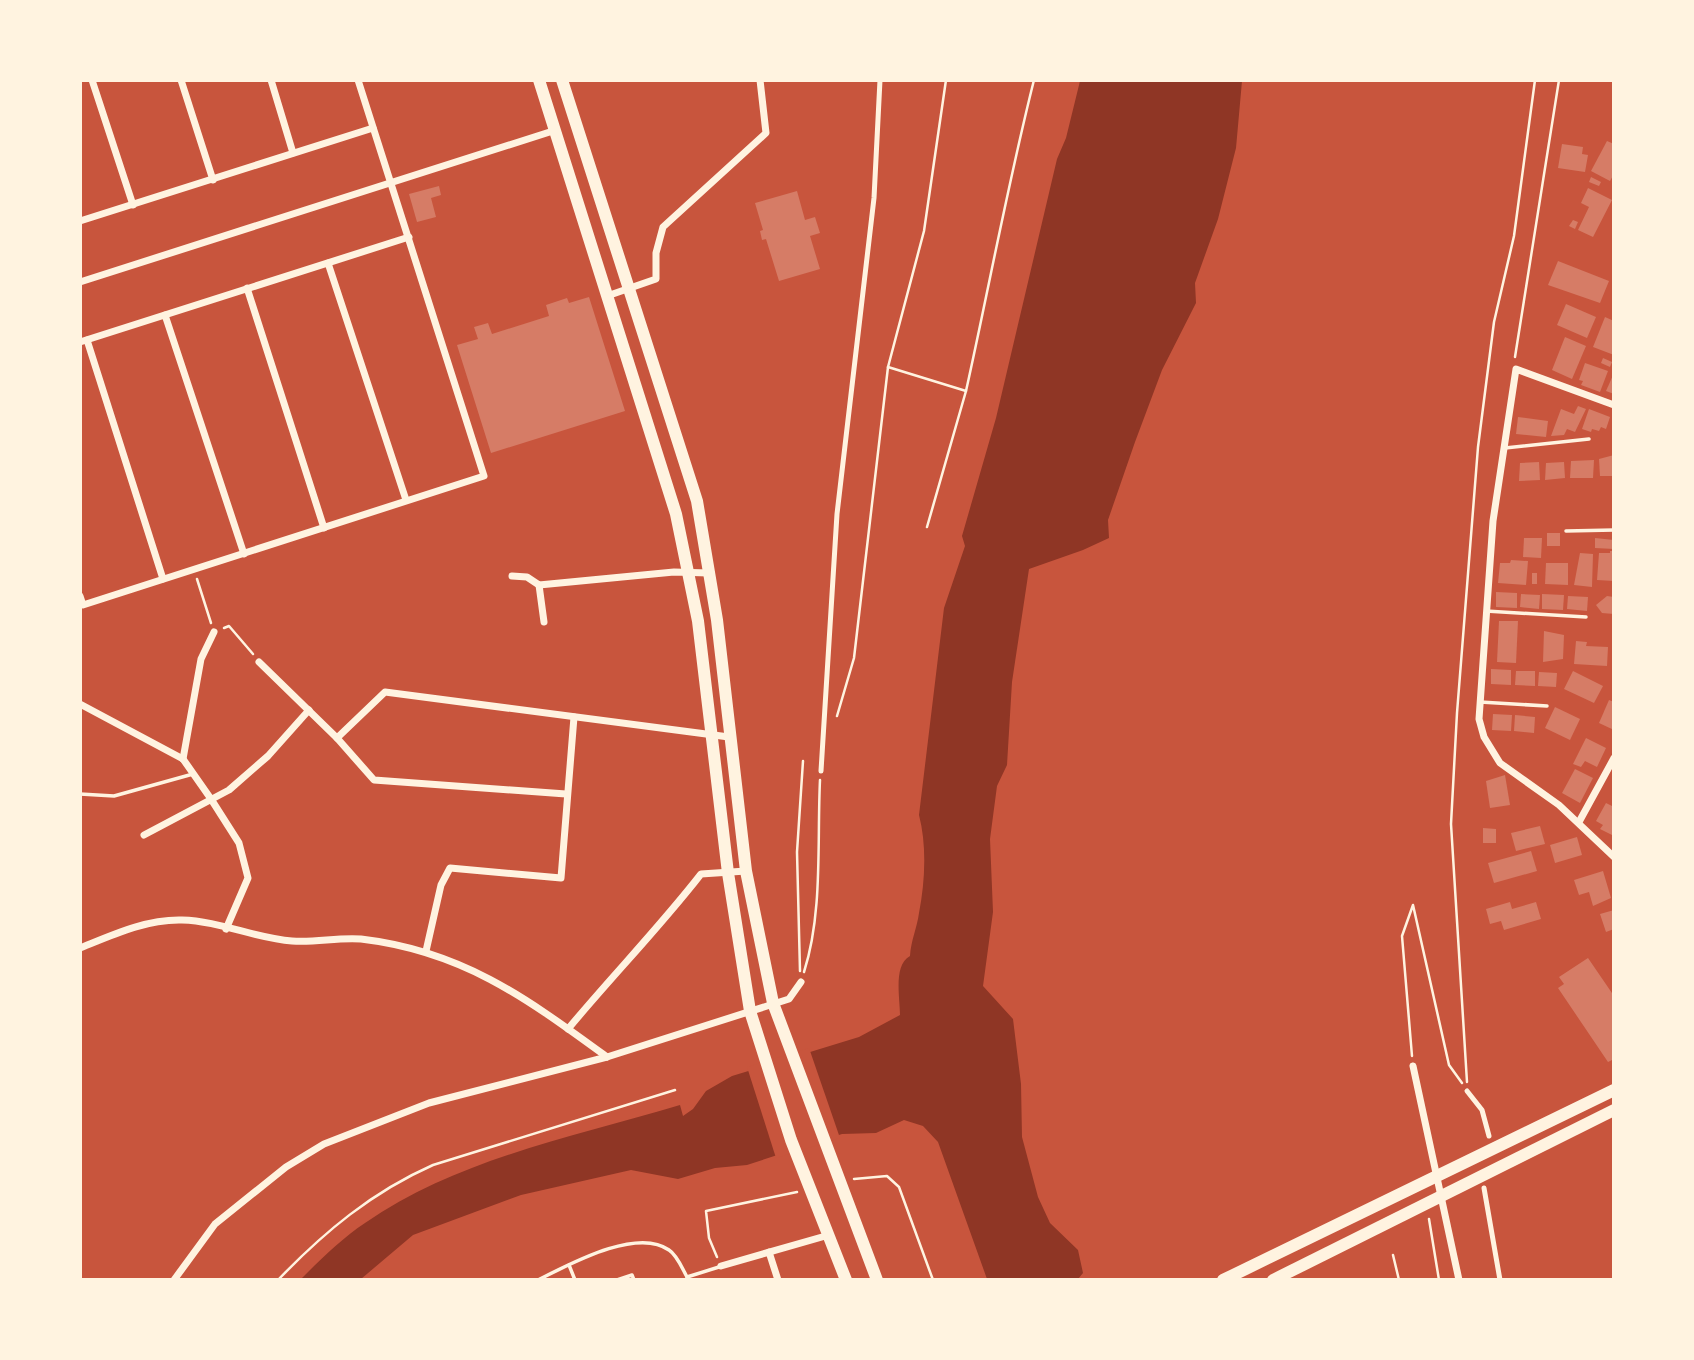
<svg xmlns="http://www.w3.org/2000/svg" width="1694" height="1360" font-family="'Space Grotesk',sans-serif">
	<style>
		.water { fill: #8f3625 }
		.pier { fill: #c8553d }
		.building { fill: #d67c66 }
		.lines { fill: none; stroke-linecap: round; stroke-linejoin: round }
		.path { stroke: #fff3e0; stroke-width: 2.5 }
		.service { stroke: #fff3e0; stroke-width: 3.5 }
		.pedestrian { stroke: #fff3e0; stroke-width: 5 }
		.minor { stroke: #fff3e0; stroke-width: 7 }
		.trunk { stroke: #fff3e0; stroke-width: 12 }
	</style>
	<rect width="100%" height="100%" fill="#c8553d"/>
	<path class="water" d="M1080,81h162l-6,67 -18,71 -23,64 1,20 -34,67 -27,72 -27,78 1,18 -26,12 -54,19 -17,113 -5,83 -10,21 -7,53 3,73 -10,74 30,33 8,65 1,53 16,60 12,26 28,27 5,23 -5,6h-91l-49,-137 -15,-16 -19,-6 -28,13 -34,1 -95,31 -32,3 -37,11 -47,-9 -110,25 -108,40 -52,44 -61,1c21,-21 41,-41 65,-57 92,-64 208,-86 315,-118l3,11 10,-7 13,-18 26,-15 127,-39 41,-22c0,-17 -7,-50 10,-59 1,-16 7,-28 9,-43 6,-31 8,-67 0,-98l25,-207 21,-62 -3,-10 34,-118 61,-259 9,-21z"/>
	<polygon class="pier" points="809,1048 840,1138 776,1158 747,1067"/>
	<g class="building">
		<polygon points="1607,141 1614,144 1614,174 1610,181 1591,171"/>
		<polygon points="1562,144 1583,147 1582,154 1588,155 1585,172 1558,168"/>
		<polygon points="1591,177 1601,182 1599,186 1589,182"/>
		<polygon points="439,186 441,195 431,198 436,217 417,222 409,194"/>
		<polygon points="1588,188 1612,200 1593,237 1578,230 1589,207 1581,203"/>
		<polygon points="797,191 805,220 815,217 820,233 810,236 820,269 779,281 766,239 762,240 760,231 763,230 755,203"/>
		<polygon points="1573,220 1578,222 1575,229 1569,226"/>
		<polygon points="1558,261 1609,281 1600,303 1548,285"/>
		<polygon points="589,297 625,411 491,453 457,345 478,339 474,327 488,323 492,334 549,316 546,305 567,298 569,303"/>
		<polygon points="1566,304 1596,317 1587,338 1557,325"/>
		<polygon points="1605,317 1614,321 1614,355 1593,347"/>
		<polygon points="1565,337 1586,346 1572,379 1552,370"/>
		<polygon points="1603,358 1612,362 1610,367 1601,363"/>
		<polygon points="1585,363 1608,371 1600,392 1581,385 1583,381 1579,380"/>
		<polygon points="1614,373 1614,394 1606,391"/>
		<polygon points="1578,406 1586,409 1575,432 1567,429 1564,435 1551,436 1561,409 1574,414"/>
		<polygon points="1589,409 1610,417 1606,429 1601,427 1599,431 1592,429 1591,432 1582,429"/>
		<polygon points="1518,417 1548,421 1546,437 1516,434"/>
		<polygon points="1614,455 1614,476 1600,476 1599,459"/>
		<polygon points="1594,460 1593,478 1570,478 1571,461"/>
		<polygon points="1539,462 1540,480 1519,481 1520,463"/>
		<polygon points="1564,462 1565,478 1545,480 1546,463"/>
		<rect x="1547" y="533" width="13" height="13"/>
		<polygon points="1524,538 1542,538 1541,558 1523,557"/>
		<polygon points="1595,538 1614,540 1614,549 1595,548"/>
		<polygon points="1610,551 1614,551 1614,581 1597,580 1599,553 1610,553"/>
		<polygon points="1580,553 1593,554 1592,587 1574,585"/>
		<polygon points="1511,560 1528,561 1526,585 1498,583 1500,563 1510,563"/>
		<polygon points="1546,563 1568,563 1568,585 1545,584"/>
		<rect x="1532" y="573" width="5" height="11"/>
		<polygon points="1496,592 1517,593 1517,608 1496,607"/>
		<polygon points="1521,594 1540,595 1539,609 1520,607"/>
		<polygon points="1542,594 1564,595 1563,610 1542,609"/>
		<polygon points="1568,596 1588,597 1587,611 1567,609"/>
		<polygon points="1607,596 1614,597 1614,614 1602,613 1596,605"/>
		<polygon points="1499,621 1518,621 1516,663 1497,662"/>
		<polygon points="1544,631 1564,635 1563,659 1543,662"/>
		<polygon points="1576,641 1587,642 1586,646 1608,647 1607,666 1574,664"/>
		<polygon points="1491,669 1511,670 1511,685 1491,684"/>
		<polygon points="1516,671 1535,671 1535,686 1515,685"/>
		<polygon points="1573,671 1603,686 1594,703 1564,689"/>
		<polygon points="1539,672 1557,673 1556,687 1538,686"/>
		<polygon points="1609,700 1614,702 1614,730 1599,723"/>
		<polygon points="1555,707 1580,719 1570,740 1545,728"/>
		<polygon points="1493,714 1512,715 1511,731 1492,730"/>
		<polygon points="1515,715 1535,717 1534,733 1514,731"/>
		<polygon points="1586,738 1606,748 1597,767 1585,761 1581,767 1573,764"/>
		<polygon points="1575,769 1593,778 1580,803 1562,793"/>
		<polygon points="1505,775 1510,805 1490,808 1486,781"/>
		<polygon points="1606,803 1614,807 1614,836 1600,829 1603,825 1596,821"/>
		<polygon points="1540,826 1545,844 1516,851 1511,833"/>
		<polygon points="1483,828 1496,829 1496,843 1483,843"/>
		<polygon points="1577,837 1582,855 1555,863 1550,845"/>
		<polygon points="1531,851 1537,871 1494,883 1488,863"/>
		<polygon points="1603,871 1611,898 1593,906 1589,892 1579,895 1574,880"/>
		<polygon points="1510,902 1512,909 1536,902 1541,919 1504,930 1501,921 1490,924 1486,909"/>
		<polygon points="1614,910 1614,929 1606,932 1600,914"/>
		<polygon points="1588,958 1614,996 1614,1059 1608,1062 1558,988 1564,984 1559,977"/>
	</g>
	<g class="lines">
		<g class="path">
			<polyline points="1515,357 1559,80"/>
			<polyline points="888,367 924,231 946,80"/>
			<polyline points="927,527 966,391"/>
			<polyline points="197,579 211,623"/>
			<polyline points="224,628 229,626 253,654"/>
			<path d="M837,716l17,-58 34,-291 78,24c23,-104 42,-208 68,-311"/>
			<polyline points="800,971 797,852 803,761"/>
			<path d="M804,972c19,-59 13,-130 16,-192"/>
			<polyline points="1412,1056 1402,936 1413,905 1449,1065 1462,1083"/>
			<polyline points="1467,1082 1451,824 1457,713 1478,447 1494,322 1514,236 1535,80"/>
			<polyline points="854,1179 887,1176 899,1187 933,1280"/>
			<polyline points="1429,1219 1439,1280"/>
			<polyline points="1393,1255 1399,1280"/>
			<polyline points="717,1257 709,1238 706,1211 797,1192"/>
			<path d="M278,1280c46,-48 94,-88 155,-115l242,-75"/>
		</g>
		<g class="service">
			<polyline points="1505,448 1589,439"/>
			<polyline points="1566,531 1614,530"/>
			<polyline points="1486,611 1586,617"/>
			<polyline points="1480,702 1547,706"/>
			<polyline points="80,794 114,796 193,774"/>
			<polyline points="569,1265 575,1280"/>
			<path d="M538,1280c32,-16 99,-53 131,-30 8,5 13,18 18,27"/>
			<polyline points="617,1280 632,1275 634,1280"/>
			<polyline points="688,1280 687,1277 719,1267"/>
		</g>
		<g class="pedestrian">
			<polyline points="821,771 837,514 874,198 880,80"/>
			<polyline points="1467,1091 1482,1110 1489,1136"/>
			<polyline points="1484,1188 1500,1280"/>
		</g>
		<g class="minor">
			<polyline points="92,80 133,205"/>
			<polyline points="181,80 213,180"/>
			<polyline points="271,80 293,153"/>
			<polyline points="80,221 373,128"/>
			<polyline points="328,263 406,500"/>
			<polyline points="80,282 556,130"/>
			<polyline points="247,288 324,528"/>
			<polyline points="607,296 656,279 656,253 663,227 766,133 760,80"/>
			<polyline points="165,315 244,554"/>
			<polyline points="87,340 163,579"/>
			<polyline points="80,342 409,237"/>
			<polyline points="1614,405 1516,369 1493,521 1479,719 1484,737 1500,763 1559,805 1614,857"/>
			<polyline points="512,576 527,577 539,585 674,572 709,573"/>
			<polyline points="539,585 544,622"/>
			<polyline points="80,596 83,605 484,476 358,80"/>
			<polyline points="259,662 337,738 374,780 566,794"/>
			<polyline points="80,704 183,759 211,799 239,843 248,878 226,929"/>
			<polyline points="337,738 385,692 729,737"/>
			<polyline points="183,759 201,659 214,632"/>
			<polyline points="1579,822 1614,758"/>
			<polyline points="144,835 229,790 268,756 309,710"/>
			<path d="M80,948c32,-13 66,-29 102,-28 37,1 73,18 110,21 23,2 46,-4 69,-2 102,12 165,59 246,118"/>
			<polyline points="426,951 441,885 450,868 561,878 574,717"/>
			<path d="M568,1029c44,-53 91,-101 133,-155l45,-3"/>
			<polyline points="1413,1066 1459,1280"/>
			<polyline points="769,1252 778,1280"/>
			<polyline points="721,1266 829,1235"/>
			<polyline points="174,1280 215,1224 286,1167 324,1144 429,1103 607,1057 789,999 801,982"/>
		</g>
		<g class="trunk">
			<polyline points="539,80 676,514 698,621 728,873 750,1011 791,1140 846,1280"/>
			<polyline points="562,80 697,501 717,620 746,871 773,1003 877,1280"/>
			<polyline points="1223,1280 1614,1090"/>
			<polyline points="1273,1280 1614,1110"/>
		</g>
	</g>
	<rect width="1694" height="1360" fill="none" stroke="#fff3e0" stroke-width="164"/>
</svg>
